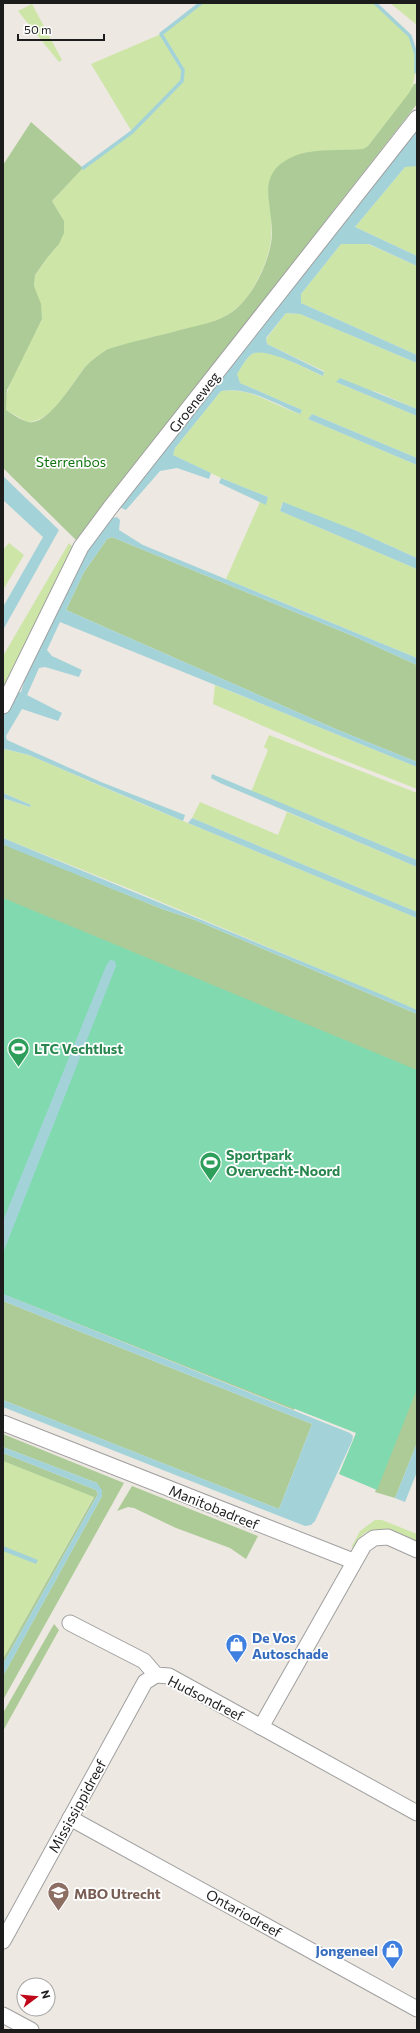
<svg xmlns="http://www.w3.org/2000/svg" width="420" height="2033" font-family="Commissioner,sans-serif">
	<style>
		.grass { fill: #cde6a8 }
		.forest { fill: #accb97 }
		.pitch { fill: #81daaf }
		.water { fill: #a3d3d9 }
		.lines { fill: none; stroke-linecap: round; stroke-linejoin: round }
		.stream { stroke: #a3d3d9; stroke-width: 3.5 }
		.minor-casing { stroke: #a0a0a0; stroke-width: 17 }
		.minor { stroke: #fff; stroke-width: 15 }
		.labels { text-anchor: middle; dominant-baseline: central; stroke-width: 3.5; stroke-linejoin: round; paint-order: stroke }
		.street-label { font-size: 14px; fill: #1c1c1c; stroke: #fff }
		.park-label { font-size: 14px; fill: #10750f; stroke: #fff }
		.leisure-label { font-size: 14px; font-weight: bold; fill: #27864d; stroke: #fff; text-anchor: start }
		.shop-label { font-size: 14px; font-weight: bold; fill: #366cbe; stroke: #fff; text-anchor: start }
		.education-label { font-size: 14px; font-weight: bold; fill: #785e54; stroke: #fff; text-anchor: start }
	</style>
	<rect width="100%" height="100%" fill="#ede8e1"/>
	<g class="grass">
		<path d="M201,3h174c11,10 26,20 35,32 10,15 6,43 0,58l-42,53 -5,3 -10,1 -82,72c2,19 -3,36 -11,53 -7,14 -14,27 -27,36 -17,13 -40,16 -60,21 -22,6 -43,11 -65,17 -8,5 -15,10 -22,17 -15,17 -33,57 -59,56l-21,-12c-3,-28 24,-66 36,-91l-8,-33 1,-11 12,-17 12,-14 5,-23 -12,-20 31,-33 49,-36 -41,-68 70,-30z"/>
		<polygon points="390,3 417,3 417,25"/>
		<polygon points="32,4 62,60 59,62 18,11"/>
		<polygon points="410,165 417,166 417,256 355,227 405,167"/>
		<polygon points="341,244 368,244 417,266 417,355 301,303 301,294"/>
		<path d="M286,313l14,1 117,49v46l-40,-17 -41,-10 81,34v42l-105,-44 -4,5 109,46v93l-60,-27 -75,-28 -2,8 137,58v89l-191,-79 34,-77 6,2 2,-7 -47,-19 -48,-23 2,-7 46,-57c28,-5 54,15 79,23l2,-4 -62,-27 -4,-9c5,-6 10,-16 16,-20 13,-9 57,17 71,22l1,-5 -57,-27 -1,-5z"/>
		<polygon points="9,543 24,555 3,590 3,550"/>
		<polygon points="69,543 74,548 35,625 3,694 3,656"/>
		<polygon points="215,685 417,767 417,789 323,752 213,704"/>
		<polygon points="269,735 417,793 417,860 307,814 251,792 268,750 264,747"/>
		<polygon points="4,749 29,755 147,806 417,918 417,1010 135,891 3,838 3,798 30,807 31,805 3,793"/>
		<polygon points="200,802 278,835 287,812 417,867 417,912 192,818"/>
		<polygon points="3,1461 94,1496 3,1659"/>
		<path d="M375,1520h7l35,14v7c-14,-6 -35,-15 -50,-9 -7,3 -11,11 -14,17l-1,-3 8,-15z"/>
	</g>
	<g class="forest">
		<path d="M417,83v21l-341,436 -73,-72v-303l28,-43 52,46 -31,33 12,20v12l-5,11 -12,14 -12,17 -1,11 7,18 1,15 -35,71 -1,20c6,4 15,10 22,12 20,5 47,-43 58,-56 7,-7 14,-12 22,-17 25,-8 51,-13 76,-20 16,-4 34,-7 48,-17 21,-14 40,-55 40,-79 0,-33 -18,-61 25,-78 20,-7 45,-4 66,-6l5,-3 41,-53 5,-9z"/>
		<polygon points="112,537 353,636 417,665 417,762 338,730 66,610 84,572 107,539"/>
		<polygon points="3,844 162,909 195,920 417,1014 417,1094 294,1410 3,1294"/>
		<polygon points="3,1301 312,1424 279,1509 3,1400"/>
		<polygon points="417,1378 417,1443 395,1498 375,1492"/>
		<polygon points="3,1434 124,1483 3,1700 3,1676 102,1496 97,1483 3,1447"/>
		<polygon points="3,1453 96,1490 98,1494 3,1664 3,1659 94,1497 3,1461"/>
		<polygon points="132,1486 258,1536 246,1559 230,1548 176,1528 134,1508 128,1507 117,1511"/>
		<polygon points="54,1624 59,1630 3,1731 3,1713"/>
	</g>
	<polygon class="pitch" points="3,898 417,1070 417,1389 377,1490 339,1474 356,1433 3,1294"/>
	<g class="water">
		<path d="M417,127v39l-12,1 -50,60 62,29v10l-48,-22h-28l-40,50v9l116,52v8l-117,-49 -14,-1 -20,25 1,6 57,28 -1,4c-13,-6 -59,-30 -71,-22 -6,4 -11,14 -15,20l3,9 62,27 -2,4c-24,-10 -52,-28 -79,-23l-46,57 -2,7 38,18 -2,6 -32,-11 -17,3 -34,39 -7,-3z"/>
		<polygon points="340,378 417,409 417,416 336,382"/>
		<polygon points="312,414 417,458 417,465 308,419"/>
		<polygon points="3,476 59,530 3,630 3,607 43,537 3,500"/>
		<polygon points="221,478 268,497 266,505 219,483"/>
		<polygon points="283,502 357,531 417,558 417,569 280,511"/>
		<polygon points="117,517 120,520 119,530 143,545 417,658 417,665 353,636 112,537 107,539 84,572 66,610 338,730 417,762 417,767 60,622 47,650 52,656 82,670 79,677 45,667 39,668 27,695 62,713 58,721 22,709 6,736 7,740 101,782 185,815 183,821 29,755 5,749 3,751 3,717 14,693 21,692 24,682 20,677 63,587 106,519"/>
		<polygon points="212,774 417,860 417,867 220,783 211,778"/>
		<polygon points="3,793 31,805 30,807 3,798"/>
		<polygon points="192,818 417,912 417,918 188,823"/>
		<polygon points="3,838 378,993 417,1010 417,1014 195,920 162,909 11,848 3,844"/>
		<polygon points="110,960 115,961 116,966 3,1253 3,1221 106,966"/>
		<polygon points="3,1294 350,1433 353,1436 352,1441 315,1521 311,1525 305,1526 3,1407 3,1400 279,1509 312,1424 3,1301"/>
		<polygon points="417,1443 417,1472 405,1502 395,1498"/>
		<polygon points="3,1447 97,1483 102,1490 102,1496 3,1676 3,1664 98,1494 96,1490 3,1453"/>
		<polygon points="3,1546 38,1560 36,1564 3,1551"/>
	</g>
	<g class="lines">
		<g class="stream">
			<polyline points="375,3 410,36 416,54 416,72"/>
			<polyline points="83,168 132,132 182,81 183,70 161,34 201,3"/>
		</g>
		<defs>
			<g id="minor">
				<polyline points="3,706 81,547 110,508 417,118"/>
				<polyline points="3,1423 353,1561"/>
				<polyline points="70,1623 144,1661 156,1675 169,1676 417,1813"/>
				<polyline points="261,1727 364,1545 374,1538 388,1537 417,1550"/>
				<polyline points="70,1818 417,2009"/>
				<polyline points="3,1941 145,1682 156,1675"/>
				<polyline points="3,2015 31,2030"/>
			</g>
		</defs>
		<use href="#minor" class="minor-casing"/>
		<use href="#minor" class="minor"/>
	</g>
	<defs>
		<symbol id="stadium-pin" viewBox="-11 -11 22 30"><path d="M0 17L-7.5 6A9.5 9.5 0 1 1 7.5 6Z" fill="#2e9e5b" stroke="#fff"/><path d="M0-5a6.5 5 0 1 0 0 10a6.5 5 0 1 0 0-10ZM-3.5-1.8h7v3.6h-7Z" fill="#fff"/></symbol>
		<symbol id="shop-pin" viewBox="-11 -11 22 30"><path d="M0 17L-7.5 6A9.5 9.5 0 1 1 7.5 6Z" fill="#3f7fe0" stroke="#fff"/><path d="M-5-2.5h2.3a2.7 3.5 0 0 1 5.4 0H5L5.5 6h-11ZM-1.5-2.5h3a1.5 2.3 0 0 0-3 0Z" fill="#fff"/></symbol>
		<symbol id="university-pin" viewBox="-11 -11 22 30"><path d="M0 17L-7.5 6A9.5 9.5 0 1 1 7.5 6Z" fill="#8d6e63" stroke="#fff"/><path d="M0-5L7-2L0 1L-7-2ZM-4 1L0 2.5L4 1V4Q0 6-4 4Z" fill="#fff"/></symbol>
	</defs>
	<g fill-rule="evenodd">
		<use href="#stadium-pin" x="6" y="1036" width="25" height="34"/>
		<use href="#stadium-pin" x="198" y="1150" width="25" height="34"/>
		<use href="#shop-pin" x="224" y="1632" width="25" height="34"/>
		<use href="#university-pin" x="46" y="1880" width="25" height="34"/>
		<use href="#shop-pin" x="380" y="1938" width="25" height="34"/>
	</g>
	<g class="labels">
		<g class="street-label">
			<text transform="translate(194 402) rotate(-52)">Groeneweg</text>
			<text transform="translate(214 1507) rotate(22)">Manitobadreef</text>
			<text transform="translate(206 1698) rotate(27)">Hudsondreef</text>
			<text transform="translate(77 1806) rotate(-61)">Mississippidreef</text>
			<text transform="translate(244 1913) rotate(29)">Ontariodreef</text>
		</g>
		<g class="park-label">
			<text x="71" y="461">Sterrenbos</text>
		</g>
		<g class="leisure-label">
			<text x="34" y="1048">LTC Vechtlust</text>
			<text x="226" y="1154">Sportpark<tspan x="226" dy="16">Overvecht-Noord</tspan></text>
		</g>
		<g class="shop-label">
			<text x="252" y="1637">De Vos<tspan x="252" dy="16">Autoschade</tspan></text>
			<text x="378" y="1950" text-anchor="end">Jongeneel</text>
		</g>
		<g class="education-label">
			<text x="74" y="1893">MBO Utrecht</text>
		</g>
	</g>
	<rect width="420" height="2033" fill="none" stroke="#1c1c1c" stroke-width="8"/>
	<g transform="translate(36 1997) rotate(74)"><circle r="19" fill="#ffffff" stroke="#a4a4a4"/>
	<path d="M0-3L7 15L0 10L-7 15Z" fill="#c00719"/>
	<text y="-6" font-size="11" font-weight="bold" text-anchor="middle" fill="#1c1c1c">N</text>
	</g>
	<path d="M18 34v6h86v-6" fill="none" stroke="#1c1c1c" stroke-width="2"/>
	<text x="24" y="34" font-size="12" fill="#1c1c1c" stroke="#ffffff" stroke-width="3" paint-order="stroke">50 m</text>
</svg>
